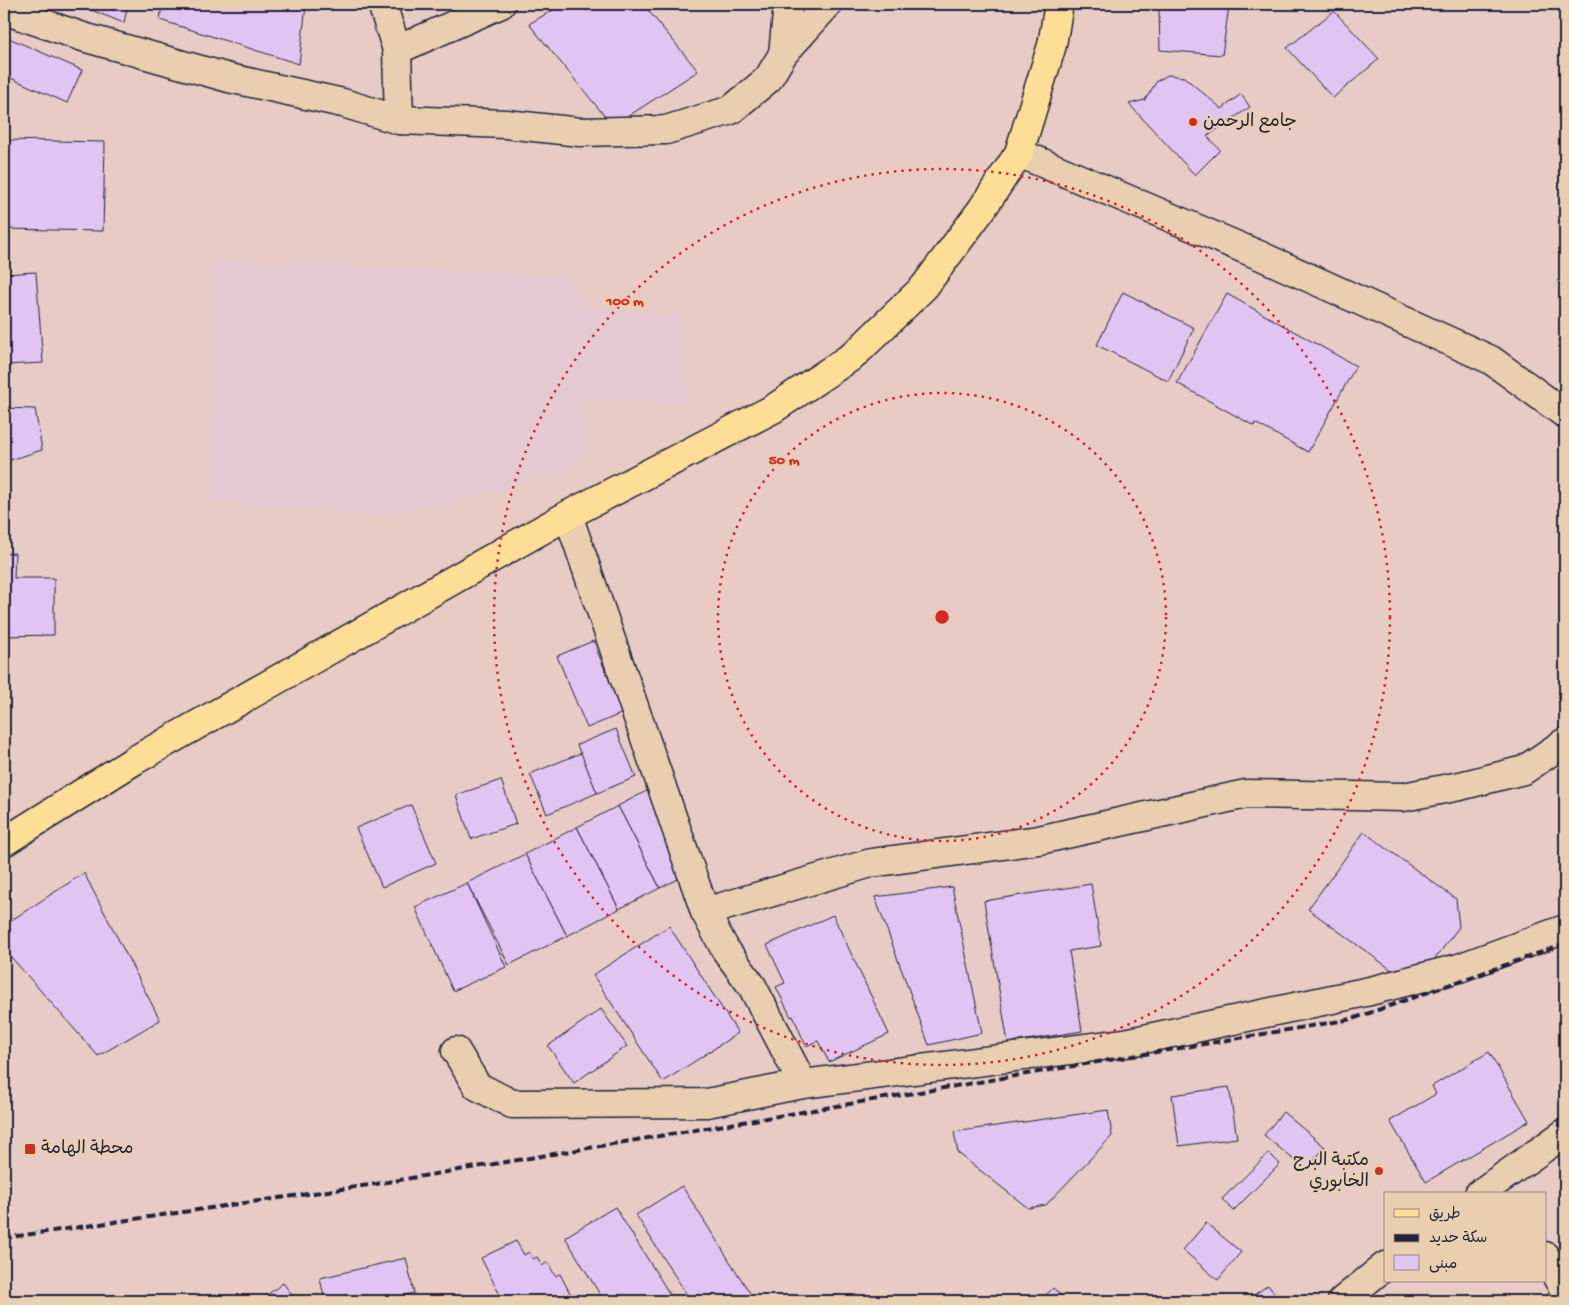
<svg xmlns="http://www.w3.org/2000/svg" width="1569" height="1305" font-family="'Gochi Hand','Playpen Sans Arabic',sans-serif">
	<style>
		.built { fill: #e5c9d2 }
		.building { fill: #e1c4f2; stroke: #22223b }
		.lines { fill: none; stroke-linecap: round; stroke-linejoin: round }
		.minor-casing { stroke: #22223b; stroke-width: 31 }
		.primary-casing { stroke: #22223b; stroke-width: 31 }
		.minor { stroke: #e9ceb0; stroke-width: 28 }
		.primary { stroke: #fcde96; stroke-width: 28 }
		.rail { stroke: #22223b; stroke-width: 4; stroke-dasharray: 8 4; stroke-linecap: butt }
		.ring { fill: none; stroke: #d62828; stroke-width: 2.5; stroke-dasharray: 2.5 5 }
		.poi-dot { fill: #c8321e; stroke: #e9ceb0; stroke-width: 2 }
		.labels { text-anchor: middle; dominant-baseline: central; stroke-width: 4; stroke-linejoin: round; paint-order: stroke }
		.poi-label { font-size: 18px; fill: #22223b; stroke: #e9ceb0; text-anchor: start }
		.centre { fill: #d62828; stroke: #e9ceb0; stroke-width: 2.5 }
		.ring-label { font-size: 15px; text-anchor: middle; font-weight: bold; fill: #d62828; stroke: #e9ceb0; stroke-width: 4; stroke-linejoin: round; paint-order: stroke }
	</style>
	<rect width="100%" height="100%" fill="#e7cbc4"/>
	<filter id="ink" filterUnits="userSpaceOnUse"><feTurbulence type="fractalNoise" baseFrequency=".02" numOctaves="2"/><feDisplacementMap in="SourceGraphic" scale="10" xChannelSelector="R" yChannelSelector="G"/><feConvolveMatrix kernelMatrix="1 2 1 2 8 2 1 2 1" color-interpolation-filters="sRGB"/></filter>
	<g filter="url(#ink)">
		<polygon class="built" points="214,261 567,275 585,306 681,317 688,403 578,399 589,453 569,469 450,504 369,516 212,500"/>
		<g class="building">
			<polygon points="76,4 128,4 124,23"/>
			<polygon points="162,4 299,4 306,6 299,64 160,20"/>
			<polygon points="563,4 643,4 698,71 613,126 529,24"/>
			<polygon points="1176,4 1216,4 1229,6 1222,55 1160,50 1159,7"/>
			<polygon points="1334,11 1379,59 1333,98 1287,48"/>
			<polygon points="4,36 82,70 67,103 4,75"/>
			<polygon points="1168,75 1184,77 1222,109 1241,94 1250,107 1207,136 1220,150 1195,175 1129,104 1145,100 1157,81"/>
			<polygon points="4,140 105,142 103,231 4,229"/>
			<polygon points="36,272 43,363 4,365 4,274"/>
			<polygon points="1123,292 1194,328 1168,381 1097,345"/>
			<polygon points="1227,294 1356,366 1308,452 1255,423 1254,426 1177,383"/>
			<polygon points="4,408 35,409 42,450 4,462"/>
			<polygon points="15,553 14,578 54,578 54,635 4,636 4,554"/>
			<polygon points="593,641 623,713 587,728 557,656"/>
			<polygon points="616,729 636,777 597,793 577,745"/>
			<polygon points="581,753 597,793 547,814 530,774"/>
			<polygon points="501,780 516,824 471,839 456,795"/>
			<polygon points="660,784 702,867 660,888 618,806"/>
			<polygon points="411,805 436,863 382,887 356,828"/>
			<polygon points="618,806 660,888 619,909 577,827"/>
			<polygon points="577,827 619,909 567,936 525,854"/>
			<polygon points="1364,832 1456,899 1459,927 1425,972 1404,979 1308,909"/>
			<polygon points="525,854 567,936 509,965 467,883"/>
			<polygon points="84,873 160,1020 98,1056 4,949 4,925"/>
			<polygon points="467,883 506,967 453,991 415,907"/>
			<polygon points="1091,884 1101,946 1069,951 1082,1031 1008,1043 984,901"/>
			<polygon points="952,887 982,1033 929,1045 875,897"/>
			<polygon points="833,915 889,1034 829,1062 818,1041 806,1046 793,1016 791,1017 776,987 785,983 767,945"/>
			<polygon points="669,926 738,1033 663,1082 593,975"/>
			<polygon points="601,1009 627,1046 574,1083 548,1046"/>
			<polygon points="1489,1052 1529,1121 1426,1182 1390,1121 1436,1094 1432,1086"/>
			<polygon points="1229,1087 1237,1138 1179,1146 1172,1095"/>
			<polygon points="1108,1110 1112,1136 1046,1205 1028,1208 958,1153 954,1132"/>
			<polygon points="1283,1112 1325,1147 1306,1170 1264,1135"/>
			<polygon points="1269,1153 1280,1164 1233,1211 1222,1199"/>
			<polygon points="682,1186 755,1301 691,1301 636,1215"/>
			<polygon points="615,1207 674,1301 604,1301 565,1237"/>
			<polygon points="1206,1223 1241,1252 1218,1280 1183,1250"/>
			<polygon points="516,1241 524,1255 529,1252 533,1259 537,1257 542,1266 548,1262 555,1276 560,1274 574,1301 503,1301 481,1258"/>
			<polygon points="406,1258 414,1293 379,1301 325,1301 320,1278"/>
			<polygon points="283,1283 297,1301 259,1301"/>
			<polygon points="1268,1285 1280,1301 1246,1301"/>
			<polygon points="1053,1288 1067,1301 1040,1301"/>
		</g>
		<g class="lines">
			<defs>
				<g id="minor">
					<polyline points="4,10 83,37 229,78 343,103 399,120 397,50 382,4"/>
					<polyline points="397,50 501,4"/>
					<polyline points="783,54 788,4"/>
					<polyline points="399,120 506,124 580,132 666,130 731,110 768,79 783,54 828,4"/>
					<polyline points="1019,153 1261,256 1491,360 1565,414"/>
					<polyline points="568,515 705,912 871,863 1039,840 1246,794 1403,797 1460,786 1524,770 1565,742"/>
					<polyline points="705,912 725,949 752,986 803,1084"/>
					<polyline points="456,1051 477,1086 512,1104 707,1103 803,1084 1125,1043 1370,991 1459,968 1565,929"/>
					<polyline points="1479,1194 1565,1133"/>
					<polyline points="1545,1256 1565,1291"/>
					<polyline points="1342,1301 1385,1266"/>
				</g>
				<polyline id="primary" points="4,842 135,760 568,515 773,409 854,355 924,287 982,209 1019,153 1052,45 1059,4"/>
			</defs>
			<use href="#minor" class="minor-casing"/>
			<use href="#primary" class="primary-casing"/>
			<use href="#minor" class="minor"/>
			<use href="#primary" class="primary"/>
			<polyline class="rail" points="4,1238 376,1184 1352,1019 1565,944"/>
		</g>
	</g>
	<g class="ring">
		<circle cx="942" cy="617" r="224"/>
		<circle cx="942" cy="617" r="448"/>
	</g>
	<g class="poi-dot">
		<circle cx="1193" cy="122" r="5"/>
		<rect x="24" y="1143" width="12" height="12" rx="2.5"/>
		<circle cx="1379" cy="1171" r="5"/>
	</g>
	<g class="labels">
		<g class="poi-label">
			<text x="1203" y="122">جامع الرحمن</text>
			<text x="41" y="1149">محطة الهامة</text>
			<text x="1369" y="1161" text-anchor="end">مكتبة البرج<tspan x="1369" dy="21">الخابوري</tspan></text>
		</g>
	</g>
	<circle cx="942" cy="617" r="8" class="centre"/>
	<g class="ring-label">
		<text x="625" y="305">100 m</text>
		<text x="784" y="464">50 m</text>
	</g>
	<rect width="1569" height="1305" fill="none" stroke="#e9ceb0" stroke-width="20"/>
	<rect x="10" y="10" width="1549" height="1285" fill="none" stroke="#22223b" stroke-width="2" filter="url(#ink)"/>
	<rect x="1384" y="1192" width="162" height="90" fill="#e9ceb0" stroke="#998981"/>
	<rect x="1394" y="1209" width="25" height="8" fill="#fcde96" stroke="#998981"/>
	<text x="1429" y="1218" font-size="15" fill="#22223b">طريق</text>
	<rect x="1394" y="1234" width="25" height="8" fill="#22223b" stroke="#998981"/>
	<text x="1429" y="1242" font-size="15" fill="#22223b">سكة حديد</text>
	<rect x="1394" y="1255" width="25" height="15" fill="#e1c4f2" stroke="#998981"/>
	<text x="1429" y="1268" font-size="15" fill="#22223b">مبنى</text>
</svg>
